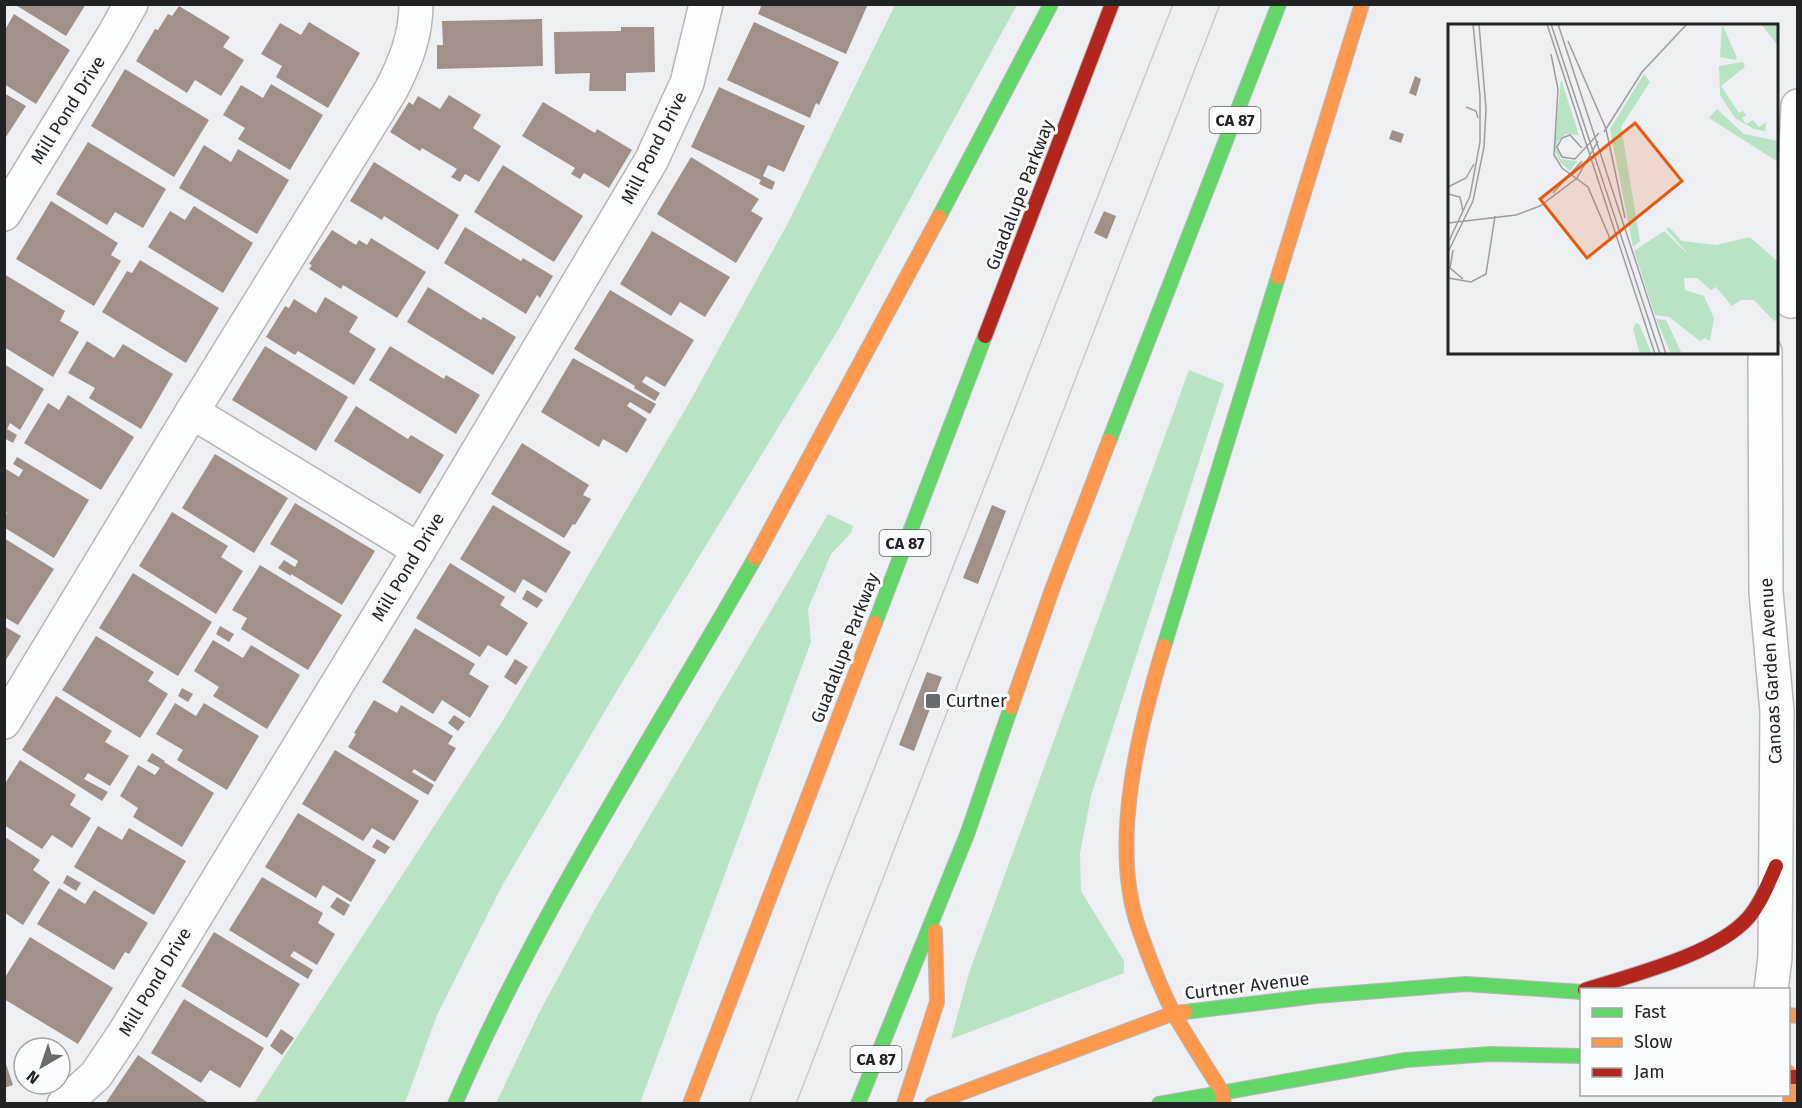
<svg xmlns="http://www.w3.org/2000/svg" width="1802" height="1108" font-family="'Fira Sans',sans-serif">
	<style>
		.green { fill: #b8e3c5 }
		.building { fill: #9f9089 }
		.lines { fill: none; stroke-linecap: round; stroke-linejoin: round }
		.street-casing { stroke: #b7b7ba; stroke-width: 36 }
		.fast-casing { stroke: #b7b7ba; stroke-width: 16 }
		.slow-casing { stroke: #b7b7ba; stroke-width: 16 }
		.jam-casing { stroke: #b7b7ba; stroke-width: 16 }
		.street { stroke: #fcfdfd; stroke-width: 33 }
		.fast { stroke: #63d668; stroke-width: 14 }
		.slow { stroke: #ff974d; stroke-width: 14 }
		.jam { stroke: #b3261e; stroke-width: 14 }
		.tram { stroke: #c9c9c9; stroke-width: 1.5 }
		.poi-dot { fill: #696a6c; stroke: #fbfcfe; stroke-width: 2 }
		.labels { text-anchor: middle; dominant-baseline: central; stroke-width: 6; stroke-linejoin: round; paint-order: stroke }
		.shield { fill: #fbfcfe; stroke: #626365; stroke-width: 1.5 }
		.shield-label { font-size: 16px; font-weight: bold; fill: #212224 }
		.street-label { font-size: 18px; fill: #212224; stroke: #fbfcfe }
		.poi-label { font-size: 18px; fill: #212224; stroke: #fbfcfe; text-anchor: start }
		.inset-road { fill: none; stroke: #9c9da0; stroke-width: 1.5 }
		.view { fill: #e8590c; fill-opacity: 0.15; stroke: #e8590c; stroke-width: 3 }
		.inset-edge { fill: none; stroke: #212224; stroke-width: 3 }
	</style>
	<rect width="100%" height="100%" fill="#eeeff3"/>
	<g class="green">
		<polygon points="895,5 1017,5 838,330 621,684 503,884 437,1015 405,1103 254,1103 505,717 689,403 789,221"/>
		<polygon points="1189,370 1224,384 1091,796 1080,853 1081,891 1124,961 1124,973 951,1039 969,973"/>
		<polygon points="828,514 853,526 851,533 831,554 808,609 811,642 640,1103 496,1103 539,1013 595,909"/>
	</g>
	<g class="building">
		<polygon points="14,4 86,4 66,36"/>
		<polygon points="762,4 868,4 846,54 758,14"/>
		<polygon points="179,6 230,37 223,47 244,60 221,96 195,80 187,93 136,61 155,29 158,30 168,14 172,16"/>
		<polygon points="14,14 70,50 36,104 4,84 4,27 6,28"/>
		<polygon points="542,19 543,66 437,69 437,45 443,45 442,21"/>
		<polygon points="309,22 360,53 328,108 276,77 282,66 261,54 280,23 301,35"/>
		<polygon points="754,22 839,62 819,105 816,103 810,118 727,80"/>
		<polygon points="621,27 654,27 655,72 626,73 626,91 589,91 590,73 555,74 554,32 621,31"/>
		<polygon points="125,69 209,120 174,177 91,126"/>
		<polygon points="1415,76 1421,79 1416,96 1409,93"/>
		<polygon points="271,84 323,115 290,170 238,139 245,128 223,115 241,85 263,98"/>
		<polygon points="719,87 805,126 784,172 768,165 763,176 775,182 772,190 759,184 761,180 691,147"/>
		<polygon points="4,93 26,106 4,140"/>
		<polygon points="449,95 481,115 473,128 501,146 479,182 465,174 460,182 451,177 457,169 422,148 420,151 390,132 409,102 413,105 418,96 440,109"/>
		<polygon points="543,102 595,133 597,129 632,150 609,188 584,173 580,179 571,174 575,168 522,136"/>
		<polygon points="1392,130 1404,134 1401,143 1389,139"/>
		<polygon points="88,142 166,189 143,228 115,212 107,225 56,194"/>
		<polygon points="204,145 231,162 238,149 289,180 257,234 179,188"/>
		<polygon points="691,157 759,199 751,211 763,218 736,263 657,214"/>
		<polygon points="374,162 459,215 438,250 384,216 382,220 350,201"/>
		<polygon points="503,165 583,216 554,262 474,212"/>
		<polygon points="51,201 118,243 111,255 121,261 94,306 16,259"/>
		<polygon points="194,206 253,243 223,293 148,247 170,211 185,220"/>
		<polygon points="1104,211 1116,216 1107,239 1094,233"/>
		<polygon points="465,227 521,261 523,258 553,276 540,298 537,295 526,314 444,263"/>
		<polygon points="332,230 356,245 359,240 367,245 371,238 426,272 397,318 343,285 341,289 309,269 312,265 309,264"/>
		<polygon points="652,231 730,277 705,317 680,302 671,316 620,284"/>
		<polygon points="140,260 219,308 186,363 102,312 127,271 132,273"/>
		<polygon points="4,274 65,311 60,321 79,332 53,377 4,347"/>
		<polygon points="428,287 481,320 483,317 516,337 493,375 407,322"/>
		<polygon points="610,290 694,340 665,387 646,376 642,382 660,393 655,401 634,388 635,386 574,349"/>
		<polygon points="325,297 358,317 349,332 376,349 354,385 298,351 295,355 266,337 285,306 289,308 294,299 316,313"/>
		<polygon points="87,341 114,358 123,344 173,374 141,429 89,398 95,388 68,373"/>
		<polygon points="265,346 348,397 316,451 232,400"/>
		<polygon points="390,346 444,379 446,375 480,395 456,434 369,380"/>
		<polygon points="573,358 656,404 650,414 630,402 627,406 647,419 627,453 603,439 599,447 541,412"/>
		<polygon points="4,364 44,389 20,430 10,423 7,429 17,435 13,443 4,438"/>
		<polygon points="68,395 134,437 101,490 24,443 48,403 59,410"/>
		<polygon points="356,406 408,439 411,435 444,455 420,494 334,441"/>
		<polygon points="522,443 589,485 583,495 591,499 575,525 573,524 564,538 491,494"/>
		<polygon points="215,454 288,498 254,553 182,508"/>
		<polygon points="17,457 89,500 54,558 5,528 5,517 7,513 4,511 4,472 6,469 19,477 23,470 13,464"/>
		<polygon points="295,503 375,551 342,605 291,574 291,576 278,568 284,560 295,567 298,561 270,544"/>
		<polygon points="493,505 571,552 546,593 523,579 515,593 460,559"/>
		<polygon points="992,505 1006,511 978,584 963,578"/>
		<polygon points="172,512 228,546 221,557 243,571 216,614 139,566"/>
		<polygon points="4,538 54,569 18,625 4,617"/>
		<polygon points="450,563 505,597 500,605 528,623 507,656 488,645 480,657 416,618"/>
		<polygon points="260,565 342,615 308,670 241,629 247,618 232,610"/>
		<polygon points="133,573 212,622 178,676 99,628"/>
		<polygon points="527,590 543,600 537,608 522,599"/>
		<polygon points="4,626 21,636 4,663"/>
		<polygon points="220,626 234,634 229,642 216,634"/>
		<polygon points="415,628 475,664 469,674 489,686 470,718 442,700 433,714 382,682"/>
		<polygon points="96,636 154,672 148,681 168,694 140,738 62,690"/>
		<polygon points="213,640 243,658 251,645 300,675 267,729 213,696 219,687 194,671"/>
		<polygon points="515,659 528,667 516,685 504,677"/>
		<polygon points="927,672 942,677 914,751 899,745"/>
		<polygon points="182,688 193,694 188,702 178,696"/>
		<polygon points="56,696 112,731 105,742 129,756 110,786 88,773 84,779 108,792 102,801 22,750"/>
		<polygon points="374,700 397,713 401,705 453,736 448,744 456,748 435,782 414,769 412,772 434,785 428,795 348,747 356,734 354,733"/>
		<polygon points="175,703 196,716 204,703 259,736 227,790 177,760 183,750 156,734"/>
		<polygon points="454,715 465,722 458,731 448,723"/>
		<polygon points="335,750 419,801 394,841 372,828 363,841 302,804"/>
		<polygon points="152,753 165,761 164,762 214,793 182,847 133,817 138,808 120,796 138,765 155,775 160,768 147,761"/>
		<polygon points="20,760 76,795 70,805 91,818 72,848 52,835 42,849 4,825 4,785"/>
		<polygon points="298,813 376,860 351,902 323,885 316,898 265,867"/>
		<polygon points="98,826 122,840 129,828 186,861 154,915 74,867"/>
		<polygon points="5,837 40,860 33,870 50,882 23,925 5,913"/>
		<polygon points="377,839 390,847 385,854 372,847"/>
		<polygon points="67,875 81,883 76,891 63,883"/>
		<polygon points="262,877 323,913 318,923 335,934 317,965 294,951 290,956 313,970 308,979 229,930"/>
		<polygon points="59,888 85,904 94,890 148,923 129,954 125,952 114,970 37,924"/>
		<polygon points="337,897 350,905 344,916 330,907"/>
		<polygon points="214,932 300,984 267,1038 181,986"/>
		<polygon points="30,937 113,988 78,1044 4,999 4,979"/>
		<polygon points="184,999 264,1048 240,1088 210,1070 201,1083 151,1053"/>
		<polygon points="281,1029 294,1038 282,1055 270,1046"/>
		<polygon points="138,1055 210,1104 105,1104"/>
		<polygon points="4,1058 13,1085 4,1088"/>
	</g>
	<g class="lines">
		<defs>
			<g id="street">
				<polyline points="4,214 113,36 131,4"/>
				<polyline points="1791,301 1791,261 1798,106"/>
				<polyline points="1765,352 1766,592 1777,711 1775,957 1771,990"/>
				<polyline points="192,412 419,550"/>
				<path d="M4,722l188,-310 199,-322c14,-27 25,-54 25,-86"/>
				<polyline points="64,1104 96,1075 125,1032 419,550 651,161 687,83 706,4"/>
			</g>
			<g id="fast">
				<polyline points="939,217 1051,4"/>
				<polyline points="1109,441 1279,4"/>
				<polyline points="875,623 985,336"/>
				<polyline points="1164,646 1278,277"/>
				<polyline points="1185,1012 1316,996 1466,984 1582,992"/>
				<path d="M455,1104c83,-192 197,-365 300,-546"/>
				<polyline points="858,1104 968,832 1011,707"/>
				<polyline points="1159,1104 1406,1060 1491,1054 1582,1056"/>
			</g>
			<g id="slow">
				<polyline points="1278,277 1362,4"/>
				<polyline points="755,558 939,217"/>
				<path d="M1164,646c-25,82 -55,199 -25,283 9,26 22,60 35,85 15,26 32,52 48,78l2,12"/>
				<polyline points="1011,707 1053,587 1109,441"/>
				<polyline points="1788,1015 1798,1016"/>
				<polyline points="1788,1072 1790,1077 1790,1104"/>
				<polyline points="690,1104 875,623"/>
				<polyline points="904,1104 937,1002 935,931"/>
				<polyline points="932,1104 1174,1013 1185,1012"/>
			</g>
			<g id="jam">
				<polyline points="985,336 1112,4"/>
				<path d="M1585,990c46,-15 130,-35 163,-72 13,-15 20,-34 28,-52"/>
				<polyline points="1788,1077 1798,1077"/>
			</g>
		</defs>
		<use href="#street" class="street-casing"/>
		<use href="#fast" class="fast-casing"/>
		<use href="#slow" class="slow-casing"/>
		<use href="#jam" class="jam-casing"/>
		<use href="#street" class="street"/>
		<use href="#fast" class="fast"/>
		<use href="#slow" class="slow"/>
		<use href="#jam" class="jam"/>
		<g class="tram">
			<polyline points="749,1104 826,892 1173,4"/>
			<polyline points="796,1104 1220,4"/>
		</g>
	</g>
	<rect class="poi-dot" x="925" y="693" width="16" height="16" rx="3"/>
	<g class="labels">
		<g class="shield">
			<rect x="1209.5" y="107" width="51" height="26" rx="4.5"/>
			<rect x="879.5" y="530" width="51" height="26" rx="4.5"/>
			<rect x="850.5" y="1046" width="51" height="26" rx="4.5"/>
		</g>
		<g class="shield-label">
			<text x="1235" y="120">CA 87</text>
			<text x="905" y="543">CA 87</text>
			<text x="876" y="1059">CA 87</text>
		</g>
		<g class="street-label">
			<text transform="translate(68 110) rotate(-58)">Mill Pond Drive</text>
			<text transform="translate(654 148) rotate(-63)">Mill Pond Drive</text>
			<text transform="translate(1020 195) rotate(-69)">Guadalupe Parkway</text>
			<text transform="translate(408 567) rotate(-59)">Mill Pond Drive</text>
			<text transform="translate(845 648) rotate(-69)">Guadalupe Parkway</text>
			<text transform="translate(1771 671) rotate(-93)">Canoas Garden Avenue</text>
			<text transform="translate(155 982) rotate(-59)">Mill Pond Drive</text>
			<text transform="translate(1247 986) rotate(-7)">Curtner Avenue</text>
		</g>
		<g class="poi-label">
			<text x="946" y="701">Curtner</text>
		</g>
	</g>
	<g transform="translate(1448 24)">
		<rect width="330" height="330" fill="#eeeff3"/>
		<path d="M274,0l15,34 -2,2 -15,-3zM330,0v22l-17,-22zM295,38l2,5 -24,19 18,27 4,-2 3,4 -4,3 4,6 7,-4 6,7 7,-5 -1,9 -11,-2 -19,-11 -15,-23 -1,-29zM196,50l6,8 -29,45 19,114 -7,6 -23,-118zM113,55l18,56 -13,-1 -9,8 3,17 17,2 -7,10 -10,-9 -6,-13zM269,85l27,25 34,7v21l-69,-44zM221,203l13,14 34,4 34,-8 28,25v57l-4,2 -20,-21h-13l-9,6 -16,-19 -5,3 -14,-12h-13l1,12 19,6 10,22 -4,23 -5,-3 -5,3 -31,-24 -14,-2 -21,-64 30,-20 27,26 -25,-28zM208,295l10,1 16,34h-11zM188,299l3,1 13,30h-12l-7,-25z" fill="#b8e3c5"/>
		<path class="inset-road" d="M99,0l108,330M103,0l109,330M110,0l108,330M120,17l13,30M103,30l7,35 -4,66 8,13 26,19 23,54M133,47l25,58M18,83l10,4 2,7M158,105l19,89M156,108l38,-60 45,-48M134,124l-12,-13 -8,3 -5,9 5,10 13,2 24,-26M0,163l18,-9 8,-14M105,169l29,-32M0,170l12,3 3,14M0,199l68,-8 24,-9 37,-28 21,-37M0,219l22,-47 10,-54v-46l-7,-72M5,226l-3,18 13,11M0,228l25,-51 11,-54 2,-38 -7,-85M0,254l23,4 15,-8 9,-58"/>
		<path class="view" d="M187,99l47,58 -95,77 -47,-59z"/>
		<rect width="330" height="330" class="inset-edge"/>
	</g>
	<rect width="1802" height="1108" fill="none" stroke="#212224" stroke-width="12"/>
	<rect x="1580" y="988" width="210" height="108" fill="#fbfcfe" stroke="#a4a5a7" stroke-width="1.5"/>
	<rect x="1592" y="1008" width="30" height="9" fill="#63d668" stroke="#a4a5a7" stroke-width="1.5"/>
	<text x="1634" y="1018" font-size="18" fill="#212224">Fast</text>
	<rect x="1592" y="1038" width="30" height="9" fill="#ff974d" stroke="#a4a5a7" stroke-width="1.5"/>
	<text x="1634" y="1048" font-size="18" fill="#212224">Slow</text>
	<rect x="1592" y="1068" width="30" height="9" fill="#b3261e" stroke="#a4a5a7" stroke-width="1.5"/>
	<text x="1634" y="1078" font-size="18" fill="#212224">Jam</text>
	<g transform="translate(42 1066) rotate(219)"><circle r="28" fill="#fbfcfe" stroke="#a4a5a7" stroke-width="1.5"/>
	<path d="M0-4.5L10 22L0 15L-10 22Z" fill="#696a6c"/>
	<text y="-9" font-size="16" font-weight="bold" text-anchor="middle" fill="#212224">N</text>
	</g>
</svg>
